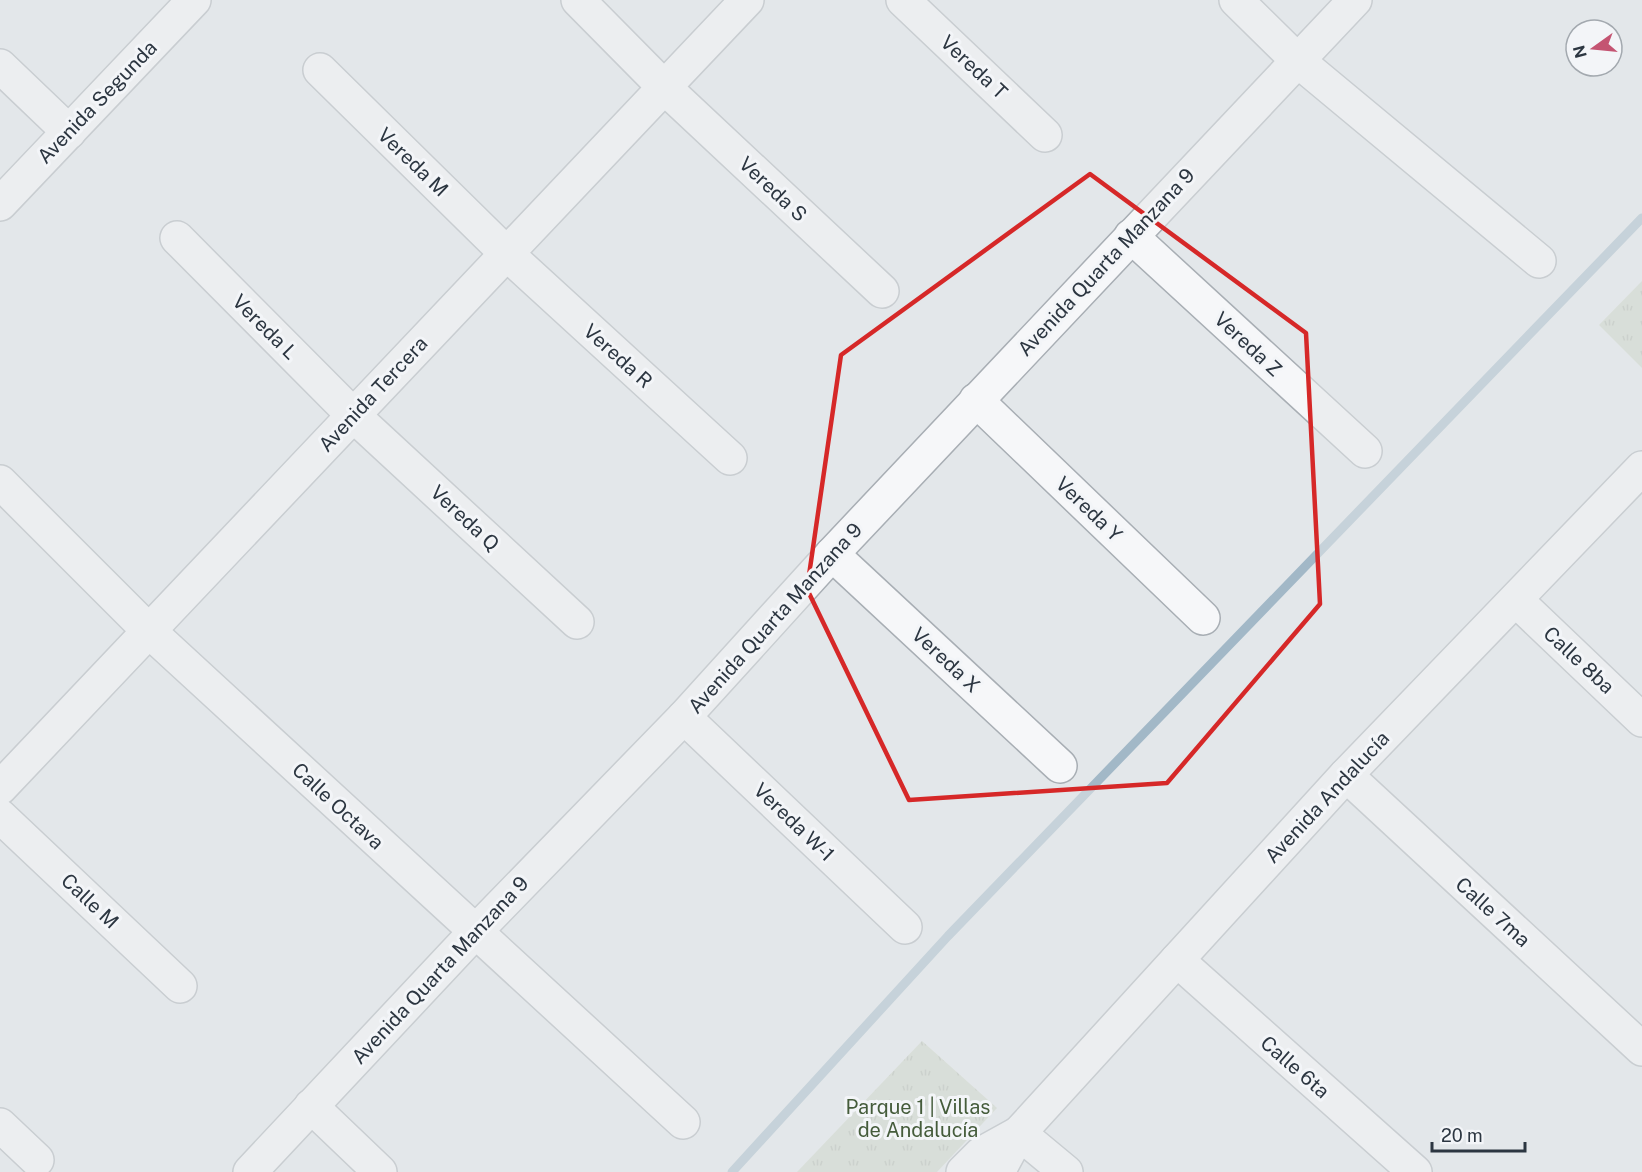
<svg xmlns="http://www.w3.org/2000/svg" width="1642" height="1172" font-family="'Public Sans',sans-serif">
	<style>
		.park { fill: url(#park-tufts) }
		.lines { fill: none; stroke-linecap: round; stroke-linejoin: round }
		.stream { stroke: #a2b8c7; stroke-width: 9 }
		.minor-casing { stroke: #a8aeb4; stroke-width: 36 }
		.minor { stroke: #f6f7f9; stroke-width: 33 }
		.marked { fill: none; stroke: #d62828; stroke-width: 4.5; stroke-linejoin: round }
		.labels { text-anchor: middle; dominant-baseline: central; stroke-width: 6; stroke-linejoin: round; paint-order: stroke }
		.street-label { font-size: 20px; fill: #2c3641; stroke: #f3f5f8 }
		.park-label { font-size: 20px; fill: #455c3b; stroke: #f3f5f8 }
	</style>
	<defs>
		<pattern id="park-tufts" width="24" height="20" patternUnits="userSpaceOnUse" patternTransform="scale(1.5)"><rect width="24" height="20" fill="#cbd3c5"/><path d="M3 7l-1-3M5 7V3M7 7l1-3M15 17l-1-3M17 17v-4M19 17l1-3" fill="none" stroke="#aeb6aa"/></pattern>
	</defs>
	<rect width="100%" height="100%" fill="#e3e7ea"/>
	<g class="park">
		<polygon points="1642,281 1642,368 1599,325"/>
		<polygon points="922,1041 997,1108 937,1172 797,1172"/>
	</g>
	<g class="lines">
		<polyline class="stream" points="732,1172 948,936 1642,218"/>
		<defs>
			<g id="minor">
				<polyline points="578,0 664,87 882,291"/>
				<polyline points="903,0 1045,135"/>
				<polyline points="1236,0 1297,60 1539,261"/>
				<polyline points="0,66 69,132"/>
				<polyline points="320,70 506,253 730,458"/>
				<polyline points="0,204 194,0"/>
				<polyline points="1131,236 1365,451"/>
				<polyline points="177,238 353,415 577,622"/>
				<polyline points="976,400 1203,618"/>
				<polyline points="0,482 149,631 683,1122"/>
				<polyline points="832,554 1060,766"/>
				<polyline points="1516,600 1642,720"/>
				<polyline points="684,717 905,927"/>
				<polyline points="1346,775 1642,1049"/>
				<polyline points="0,788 747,0"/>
				<polyline points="0,816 180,986"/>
				<polyline points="1177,960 1415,1172"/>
				<polyline points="311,1106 380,1172"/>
				<polyline points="0,1125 37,1160"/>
				<polyline points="1019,1133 1066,1172"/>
				<polyline points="250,1172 475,932 684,717 832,554 1355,0"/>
				<polyline points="963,1172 981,1154 1019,1133"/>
				<polyline points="998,1172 1019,1133 1346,775 1642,468"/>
			</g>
		</defs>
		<use href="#minor" class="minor-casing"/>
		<use href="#minor" class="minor"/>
	</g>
	<path d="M0 0H1642V1172H0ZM1090,174l216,159 14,271 -153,179 -258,17 -102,-211 34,-234z" fill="#e3e7ea" fill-opacity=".55" fill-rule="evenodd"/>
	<path class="marked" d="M1090,174l216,159 14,271 -153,179 -258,17 -102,-211 34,-234z"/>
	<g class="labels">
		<g class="street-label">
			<text transform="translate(974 67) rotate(43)">Vereda T</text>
			<text transform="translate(97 102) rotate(-46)">Avenida Segunda</text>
			<text transform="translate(413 162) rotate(44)">Vereda M</text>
			<text transform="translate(773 189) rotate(43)">Vereda S</text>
			<text transform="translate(1106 262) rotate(-47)">Avenida Quarta Manzana 9</text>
			<text transform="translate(265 327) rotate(45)">Vereda L</text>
			<text transform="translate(1248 344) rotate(43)">Vereda Z</text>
			<text transform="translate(618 356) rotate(42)">Vereda R</text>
			<text transform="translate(373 394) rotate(-47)">Avenida Tercera</text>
			<text transform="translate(1089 509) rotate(44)">Vereda Y</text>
			<text transform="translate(465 518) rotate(43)">Vereda Q</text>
			<text transform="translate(775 618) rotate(-48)">Avenida Quarta Manzana 9</text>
			<text transform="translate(946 660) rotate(43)">Vereda X</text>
			<text transform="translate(1579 660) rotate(43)">Calle 8ba</text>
			<text transform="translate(1327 797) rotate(-47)">Avenida Andalucía</text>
			<text transform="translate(338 806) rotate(43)">Calle Octava</text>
			<text transform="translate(794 822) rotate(44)">Vereda W-1</text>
			<text transform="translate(90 901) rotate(43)">Calle M</text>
			<text transform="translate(1493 912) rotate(42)">Calle 7ma</text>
			<text transform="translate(440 970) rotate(-47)">Avenida Quarta Manzana 9</text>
			<text transform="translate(1295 1067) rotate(41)">Calle 6ta</text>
		</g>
		<g class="park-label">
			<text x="918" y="1107">Parque 1 | Villas<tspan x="918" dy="23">de Andalucía</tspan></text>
		</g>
	</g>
	<g transform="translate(1594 48) rotate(255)"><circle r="28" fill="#f3f5f8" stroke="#a3a9af" stroke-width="1.5"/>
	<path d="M0-4.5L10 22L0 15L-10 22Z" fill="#c45472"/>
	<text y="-9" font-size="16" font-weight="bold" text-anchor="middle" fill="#2c3641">N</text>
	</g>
	<path d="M1432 1142v9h93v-9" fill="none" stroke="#2c3641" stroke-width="3"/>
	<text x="1441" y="1142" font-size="18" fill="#2c3641" stroke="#f3f5f8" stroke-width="4.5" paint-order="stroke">20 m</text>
</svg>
